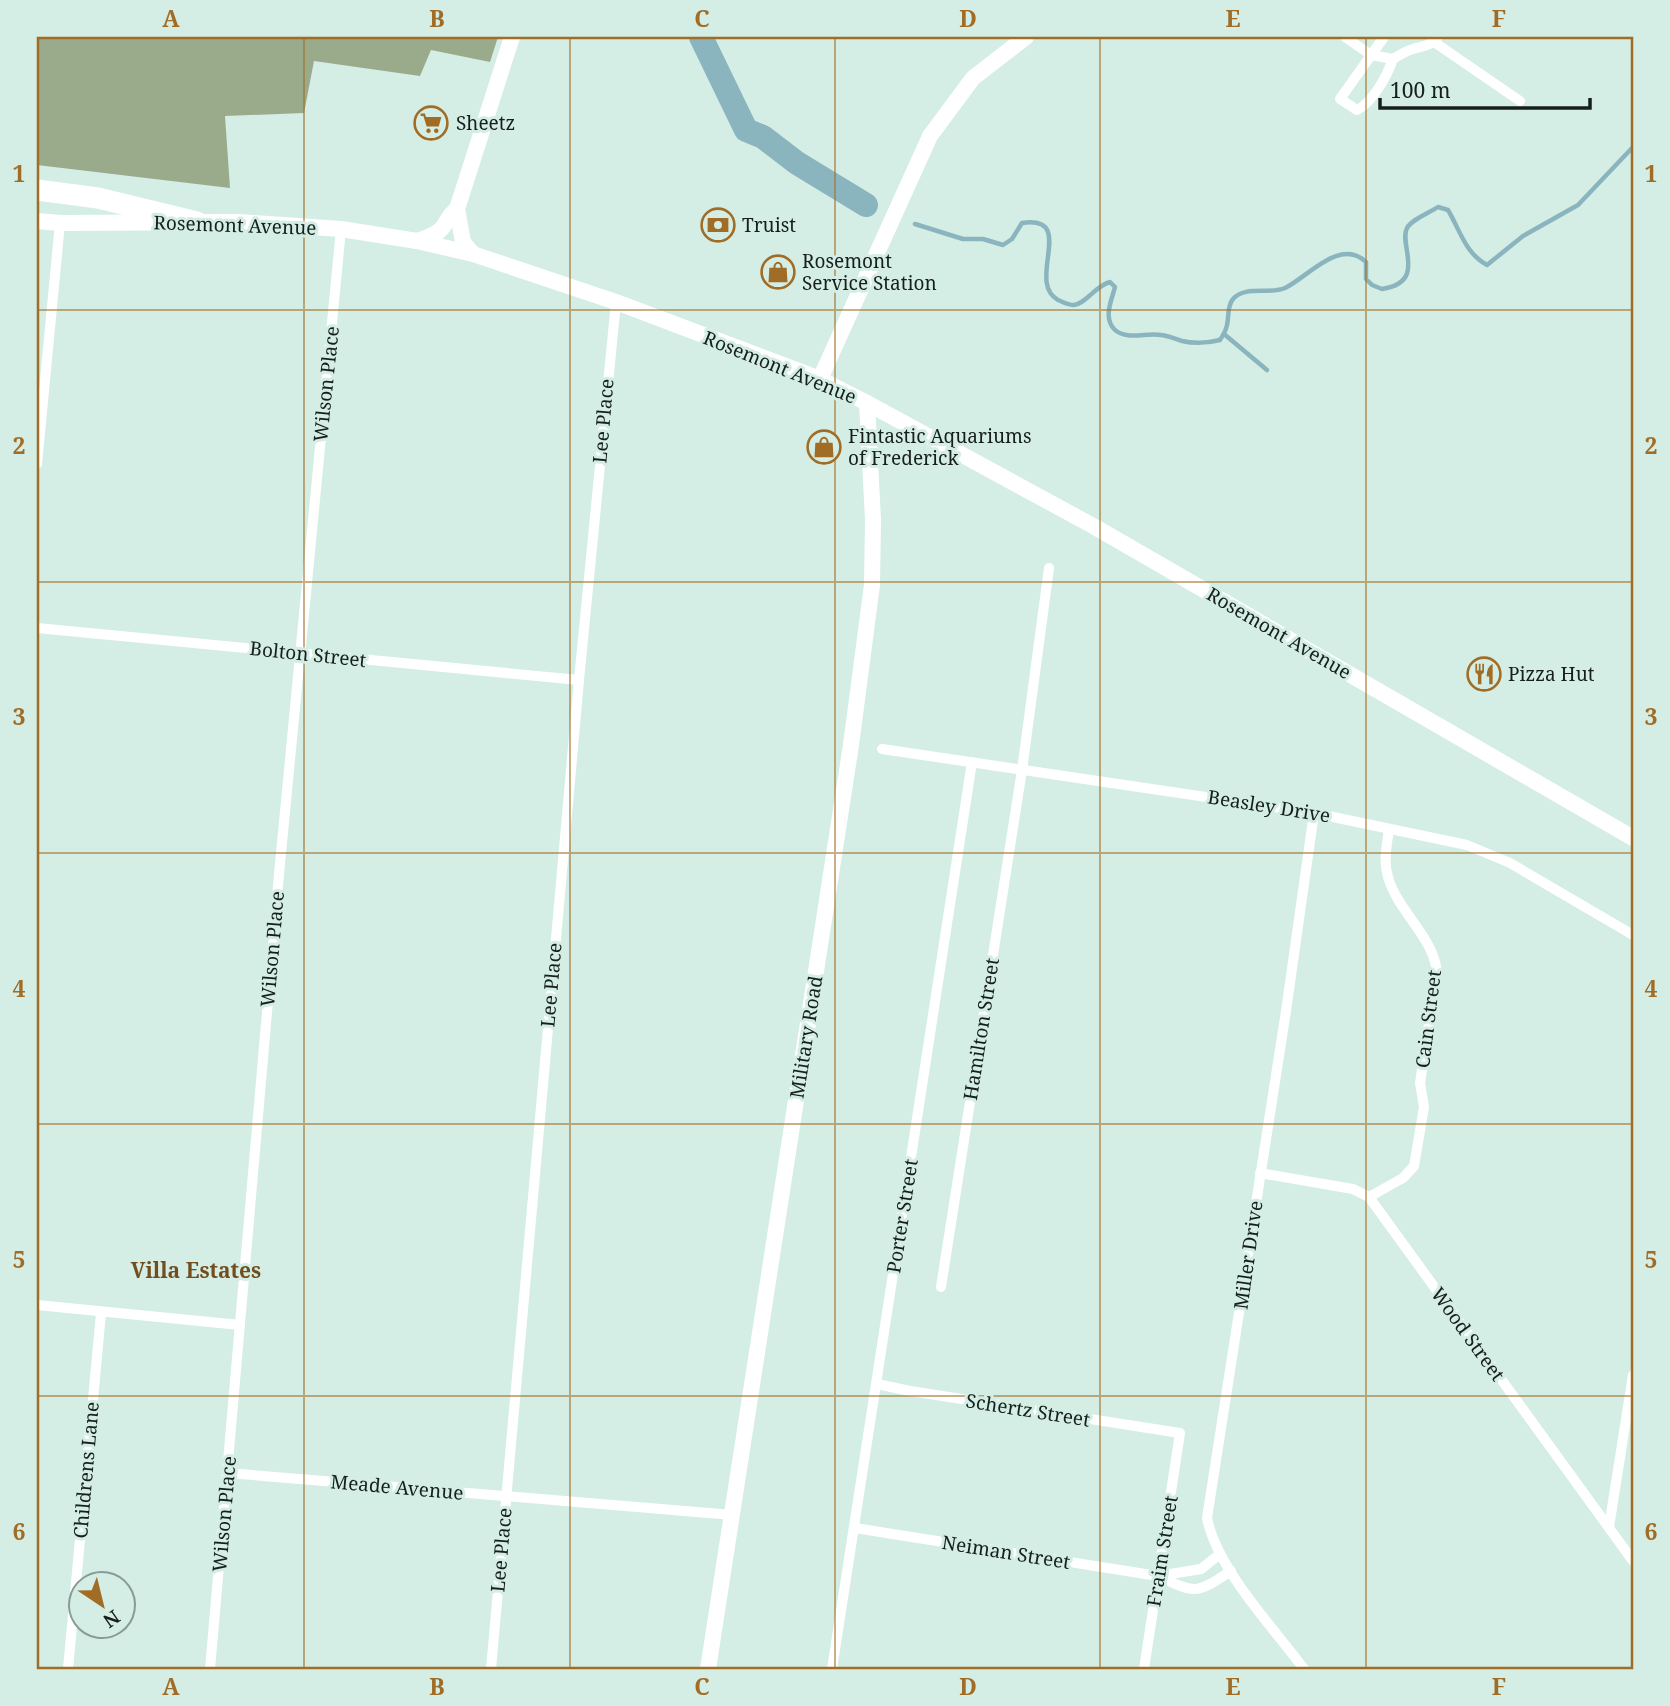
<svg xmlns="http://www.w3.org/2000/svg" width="1670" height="1706" font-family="'Noto Serif',serif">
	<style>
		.forest { fill: #9aab8c }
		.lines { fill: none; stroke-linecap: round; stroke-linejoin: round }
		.stream { stroke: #8ab5bf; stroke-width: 4.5 }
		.river { stroke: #8ab5bf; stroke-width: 24 }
		.street { stroke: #fff; stroke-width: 10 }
		.secondary { stroke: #fff; stroke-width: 16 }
		.highway { stroke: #fff; stroke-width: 21 }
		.grid { fill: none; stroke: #a16c25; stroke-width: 2; stroke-opacity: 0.55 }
		.labels { text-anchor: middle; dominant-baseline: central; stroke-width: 6; stroke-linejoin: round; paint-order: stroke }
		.poi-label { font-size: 19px; fill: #161f1c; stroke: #d4eee5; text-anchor: start }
		.street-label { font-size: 19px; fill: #161f1c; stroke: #d4eee5 }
		.neighbourhood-label { font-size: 21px; font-weight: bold; fill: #724d1d; stroke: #d4eee5 }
		.neatline { fill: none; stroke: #a16c25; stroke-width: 2.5 }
		.grid-label { font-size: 23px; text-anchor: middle; font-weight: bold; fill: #a16c25 }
	</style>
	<rect width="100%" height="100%" fill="#d4eee5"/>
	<polygon class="forest" points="37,37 498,37 490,62 431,50 420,76 314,61 304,113 225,116 230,188 37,165"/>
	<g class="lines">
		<g class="stream">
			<path d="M915,224l48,15h20l20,6 9,-6 10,-16c56,-8 3,59 36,77 5,2 10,5 16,5 13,-2 21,-19 36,-23l5,5c-3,12 -12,30 -1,42 12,12 33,3 47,6 8,1 15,4 21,6 13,3 26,2 38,-1 3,-5 6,-9 7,-15 2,-8 0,-19 6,-26 12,-14 36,-4 52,-11 23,-11 55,-51 81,-26v17l6,6 10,4c46,-7 16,-45 25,-61 5,-9 22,-15 31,-21l10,3c12,20 17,43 39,55l36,-29 55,-31 55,-58"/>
			<polyline points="1224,334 1267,370"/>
		</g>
		<polyline class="river" points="701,37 746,130 763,137 797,163 866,205"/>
		<g class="street">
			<polyline points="1345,37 1371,55 1393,59"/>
			<path d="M1384,37l-44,62 17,11c16,-8 30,-34 36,-51 5,-3 11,-7 17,-9 11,-4 20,-3 28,-13"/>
			<polyline points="1434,42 1520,101"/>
			<polyline points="37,464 60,223"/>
			<polyline points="37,628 579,680"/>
			<polyline points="882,749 1314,813 1467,845 1510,863 1633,935"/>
			<polyline points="1260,1173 1353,1189 1369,1197 1633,1561"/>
			<path d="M1369,1197l34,-19 11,-12 10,-59 -4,-24 17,-111c-4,-36 -39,-60 -49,-95 -5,-16 -1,-33 1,-48"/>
			<polyline points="941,1287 1022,770 1049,568"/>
			<polyline points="37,1305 240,1325"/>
			<polyline points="877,1384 910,1391 1180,1433 1144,1669"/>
			<polyline points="228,1473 733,1515"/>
			<polyline points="1609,1527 1633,1375"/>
			<path d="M855,1528l303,48c38,18 38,18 73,-5"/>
			<polyline points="1158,1576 1201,1569 1220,1554"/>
			<polyline points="68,1669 101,1313"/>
			<polyline points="210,1669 279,874 341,229"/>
			<polyline points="491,1669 579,680 616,302"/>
			<polyline points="832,1669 972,762"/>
			<path d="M1304,1669c-31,-42 -87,-100 -97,-151l79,-507 28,-198"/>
		</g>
		<g class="secondary">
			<polyline points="37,221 60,223 238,222 341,229 417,241 473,254 616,302 820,379 867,403 1095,527 1633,838"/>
			<path d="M417,241c9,-3 20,-6 26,-14 5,-7 6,-12 14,-18"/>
			<polyline points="473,254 463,242 457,209 512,37"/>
			<polyline points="820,379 930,136 973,78 1026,37"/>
			<polyline points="708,1669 851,745 872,585 873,520 867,403"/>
		</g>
		<polyline class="highway" points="37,190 98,198 197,222"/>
	</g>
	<path class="grid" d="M304,37v1632M570,37v1632M835,37v1632M1100,37v1632M1366,37v1632M37,310h1596M37,582h1596M37,853h1596M37,1124h1596M37,1396h1596"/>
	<defs>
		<symbol id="supermarket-ring" viewBox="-11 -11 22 22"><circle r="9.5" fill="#d4eee5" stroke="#a16c25" stroke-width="1.5"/><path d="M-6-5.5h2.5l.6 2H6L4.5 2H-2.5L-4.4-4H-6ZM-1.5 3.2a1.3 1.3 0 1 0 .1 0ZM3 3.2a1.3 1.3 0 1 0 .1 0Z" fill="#a16c25"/></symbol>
		<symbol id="bank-ring" viewBox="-11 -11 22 22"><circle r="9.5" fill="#d4eee5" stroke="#a16c25" stroke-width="1.5"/><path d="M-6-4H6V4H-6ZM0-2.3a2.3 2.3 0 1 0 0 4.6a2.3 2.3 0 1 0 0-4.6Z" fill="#a16c25"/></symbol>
		<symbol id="shop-ring" viewBox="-11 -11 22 22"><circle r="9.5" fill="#d4eee5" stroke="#a16c25" stroke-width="1.5"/><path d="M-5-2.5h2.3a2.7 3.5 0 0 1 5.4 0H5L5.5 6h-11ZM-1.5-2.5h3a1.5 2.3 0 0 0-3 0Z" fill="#a16c25"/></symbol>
		<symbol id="restaurant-ring" viewBox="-11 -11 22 22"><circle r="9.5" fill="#d4eee5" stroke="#a16c25" stroke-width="1.5"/><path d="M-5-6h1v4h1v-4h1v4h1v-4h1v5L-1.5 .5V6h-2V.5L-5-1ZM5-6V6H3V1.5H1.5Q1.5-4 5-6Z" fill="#a16c25"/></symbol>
	</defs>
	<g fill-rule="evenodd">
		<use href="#supermarket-ring" x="412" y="104" width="38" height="38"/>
		<use href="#bank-ring" x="699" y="206" width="38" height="38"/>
		<use href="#shop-ring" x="759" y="253" width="38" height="38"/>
		<use href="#shop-ring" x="805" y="428" width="38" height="38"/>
		<use href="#restaurant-ring" x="1465" y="655" width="38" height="38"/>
	</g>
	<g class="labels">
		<g class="poi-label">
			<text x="456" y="123">Sheetz</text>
			<text x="742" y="225">Truist</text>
			<text x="802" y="261">Rosemont<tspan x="802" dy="22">Service Station</tspan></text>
			<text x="848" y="436">Fintastic Aquariums<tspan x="848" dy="22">of Frederick</tspan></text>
			<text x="1508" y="674">Pizza Hut</text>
		</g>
		<g class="street-label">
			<text transform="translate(235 225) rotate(2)">Rosemont Avenue</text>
			<text transform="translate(780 367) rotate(22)">Rosemont Avenue</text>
			<text transform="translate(326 384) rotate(-84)">Wilson Place</text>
			<text transform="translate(603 421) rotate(-85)">Lee Place</text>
			<text transform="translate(1279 633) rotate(30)">Rosemont Avenue</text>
			<text transform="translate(308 654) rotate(6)">Bolton Street</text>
			<text transform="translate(1269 806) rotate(9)">Beasley Drive</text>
			<text transform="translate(272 949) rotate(-85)">Wilson Place</text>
			<text transform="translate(551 985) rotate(-85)">Lee Place</text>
			<text transform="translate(1428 1019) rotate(-83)">Cain Street</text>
			<text transform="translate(981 1029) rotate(-81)">Hamilton Street</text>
			<text transform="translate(806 1037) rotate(-81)">Military Road</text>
			<text transform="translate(902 1216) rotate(-81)">Porter Street</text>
			<text transform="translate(1248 1255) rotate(-82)">Miller Drive</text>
			<text transform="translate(1468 1334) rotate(54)">Wood Street</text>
			<text transform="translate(1028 1410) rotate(9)">Schertz Street</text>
			<text transform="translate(86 1470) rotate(-85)">Childrens Lane</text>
			<text transform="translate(397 1487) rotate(5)">Meade Avenue</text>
			<text transform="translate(224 1514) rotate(-85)">Wilson Place</text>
			<text transform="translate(501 1550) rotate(-85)">Lee Place</text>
			<text transform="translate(1162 1551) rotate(-81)">Fraim Street</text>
			<text transform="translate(1006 1552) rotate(9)">Neiman Street</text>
		</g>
		<g class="neighbourhood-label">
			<text x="196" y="1270">Villa Estates</text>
		</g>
	</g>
	<rect width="1670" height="1706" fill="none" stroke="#d4eee5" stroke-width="77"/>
	<g transform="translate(102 1605) rotate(145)"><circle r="33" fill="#d4eee5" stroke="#889b95" stroke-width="2"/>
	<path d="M0-5L12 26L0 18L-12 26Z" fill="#a16c25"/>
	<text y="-10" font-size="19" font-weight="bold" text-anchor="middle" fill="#161f1c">N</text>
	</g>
	<path d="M1380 98v10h210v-10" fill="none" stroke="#161f1c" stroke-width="3.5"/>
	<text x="1390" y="98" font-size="21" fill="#161f1c" stroke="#d4eee5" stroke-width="5" paint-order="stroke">100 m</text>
	<rect x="38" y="38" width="1594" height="1630" class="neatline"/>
	<g class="grid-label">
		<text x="171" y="27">A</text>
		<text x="437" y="27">B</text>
		<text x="702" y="27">C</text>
		<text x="968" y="27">D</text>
		<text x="1233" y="27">E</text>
		<text x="1499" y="27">F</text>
		<text x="19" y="182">1</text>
		<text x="1651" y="182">1</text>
		<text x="19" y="454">2</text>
		<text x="1651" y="454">2</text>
		<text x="19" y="725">3</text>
		<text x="1651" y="725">3</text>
		<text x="19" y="997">4</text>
		<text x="1651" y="997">4</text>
		<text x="19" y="1268">5</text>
		<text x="1651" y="1268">5</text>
		<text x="19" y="1540">6</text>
		<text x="1651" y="1540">6</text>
		<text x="171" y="1695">A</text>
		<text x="437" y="1695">B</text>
		<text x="702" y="1695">C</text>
		<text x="968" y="1695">D</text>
		<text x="1233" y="1695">E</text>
		<text x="1499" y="1695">F</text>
	</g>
</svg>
